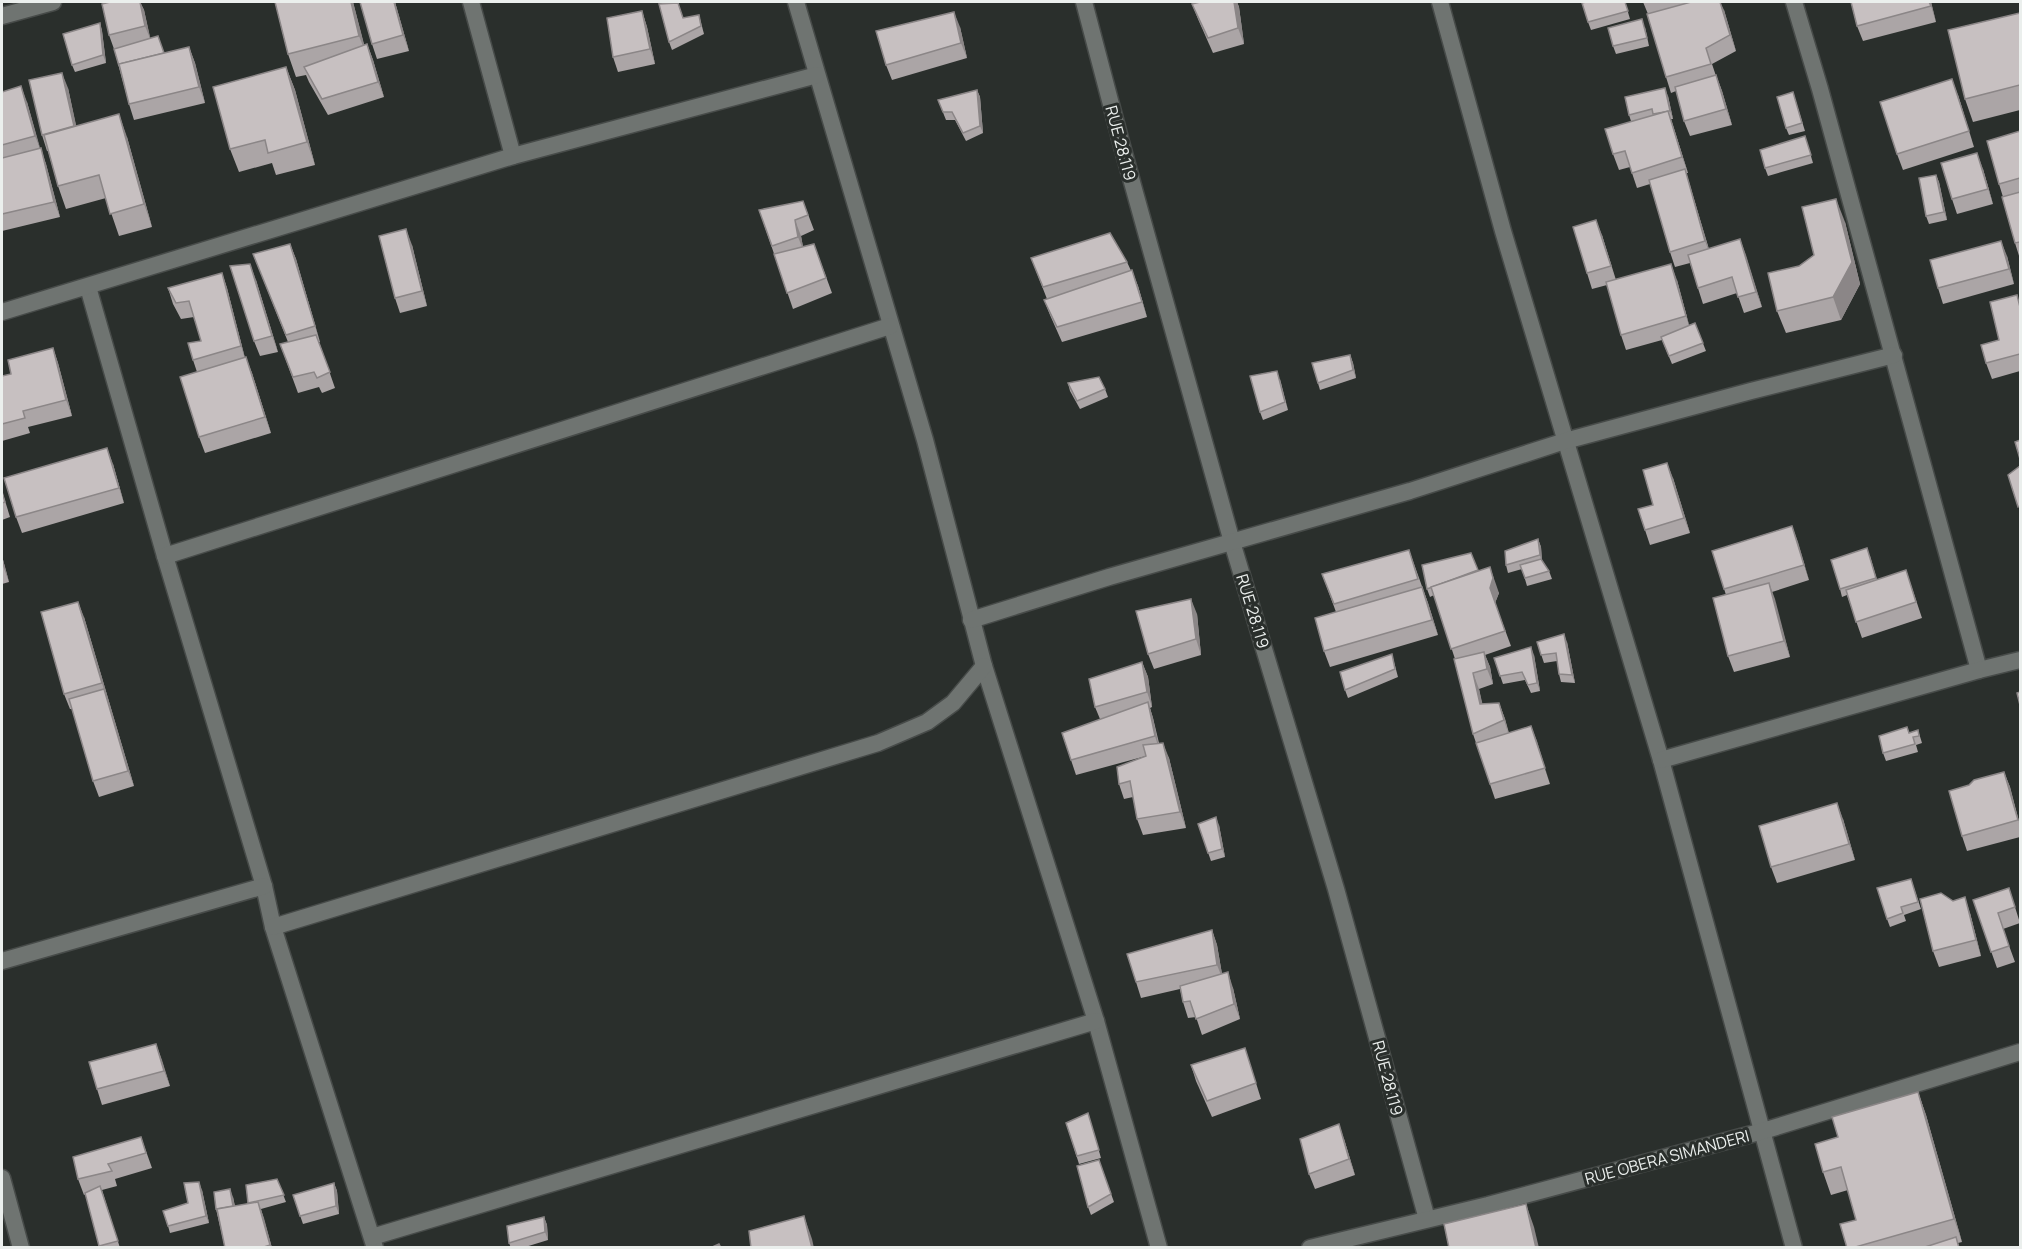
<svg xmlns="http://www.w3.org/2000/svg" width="2022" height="1249" font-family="Manrope,sans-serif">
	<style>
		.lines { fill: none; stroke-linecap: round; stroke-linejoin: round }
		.minor-casing { stroke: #474b49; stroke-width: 19 }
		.tertiary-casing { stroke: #474b49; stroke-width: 19 }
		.minor { stroke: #6f7471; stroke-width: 16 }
		.tertiary { stroke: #6f7471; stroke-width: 16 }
		.wall { fill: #aba5a6 }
		.shaded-wall { fill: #8b8687 }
		.building { fill: #c7c0c1; stroke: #8b8687; stroke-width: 1.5 }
		.labels { text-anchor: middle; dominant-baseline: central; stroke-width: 6; stroke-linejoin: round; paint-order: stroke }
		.street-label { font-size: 16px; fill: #ebefed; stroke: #2a2f2c }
	</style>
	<rect width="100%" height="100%" fill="#2a2f2c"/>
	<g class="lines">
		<defs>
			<g id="minor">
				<polyline points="471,2 513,156"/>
				<polyline points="796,2 925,440 984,666 1096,1021 1159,1248"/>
				<polyline points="1084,2 1122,146 1232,542 1336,889 1427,1219"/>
				<polyline points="1440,2 1503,231 1661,760 1794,1248"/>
				<polyline points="1794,2 1820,89 1979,670"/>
				<polyline points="2,16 53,2"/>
				<polyline points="88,287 165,556 264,886 273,927 375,1248"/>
				<polyline points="2,312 513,156 817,75"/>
				<polyline points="165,556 890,326"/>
				<polyline points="971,620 1109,577 1410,491 1565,441 1751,391 1894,355"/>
				<polyline points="1661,760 1979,670 2020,660"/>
				<polyline points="273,927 878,743 927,722 953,703 984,666"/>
				<polyline points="2,961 264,886"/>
				<polyline points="372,1237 1096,1021"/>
				<polyline points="1310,1248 1488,1205 1763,1131 2020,1052"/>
			</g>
			<polyline id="tertiary" points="2,1178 21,1248"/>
		</defs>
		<use href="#minor" class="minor-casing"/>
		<use href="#tertiary" class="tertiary-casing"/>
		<use href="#minor" class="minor"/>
		<use href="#tertiary" class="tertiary"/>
	</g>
	<g class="wall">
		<polygon points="110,2 140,2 144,10 150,38 164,53 189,47 195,63 205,103 134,120 129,104 114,49 109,35"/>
		<polygon points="275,2 353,2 364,45 367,44 373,60 384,97 328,115 309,82 306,75 296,77 288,54"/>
		<polygon points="395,2 409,51 377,59 372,44"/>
		<polygon points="1200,2 1237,2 1239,7 1244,44 1213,53 1198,19 1192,4"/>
		<polygon points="1586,2 1625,2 1630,19 1591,30 1588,22"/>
		<polygon points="1643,2 1687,2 1724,10 1736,51 1712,64 1716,76 1716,75 1722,91 1732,125 1690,136 1684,121 1676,91 1671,93 1666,77 1648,14"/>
		<polygon points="1851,2 1931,2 1936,22 1863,41 1857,26"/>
		<polygon points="642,11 647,27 655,64 618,72 613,57"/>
		<polygon points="2020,13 2020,110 1973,122 1965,99"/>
		<polygon points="699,15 704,34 672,50 669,42 683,18"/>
		<polygon points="100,23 102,31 106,63 75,72 72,65"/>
		<polygon points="960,27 967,58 892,80 886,65"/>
		<polygon points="1645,27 1649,46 1616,54 1613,46"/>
		<polygon points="286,67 295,90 315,165 276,175 272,163 239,172 230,149"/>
		<polygon points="68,88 76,126 127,137 152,227 119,236 106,198 66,209 58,186 48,151 47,151 42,135"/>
		<polygon points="977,90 980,97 983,133 966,141 955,120 946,120 938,100"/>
		<polygon points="2,92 27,102 40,149 46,164 60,217 2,231"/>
		<polygon points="1793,92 1805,131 1789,135 1786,128"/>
		<polygon points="1958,95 1974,147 1903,170 1897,154"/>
		<polygon points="1668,96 1673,119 1671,119 1688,173 1686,173 1709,249 1740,239 1762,307 1744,313 1737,293 1703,304 1690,263 1675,267 1670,252 1650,184 1637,188 1630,167 1619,170 1613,154 1631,121 1629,115"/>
		<polygon points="2020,131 2020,259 2015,243 2003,197 1999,184"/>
		<polygon points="1805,136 1813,163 1768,176 1765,168"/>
		<polygon points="1983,169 1993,204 1957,214 1952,199"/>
		<polygon points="1936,175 1939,182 1947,220 1929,224 1926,216"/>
		<polygon points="803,201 814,230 801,236 803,247 814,244 832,293 793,309 759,210"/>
		<polygon points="1845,222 1860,284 1841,320 1786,333 1777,311 1799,266 1814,255"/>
		<polygon points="1602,235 1616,280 1677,280 1689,325 1695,323 1706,351 1672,364 1662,340 1626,350 1621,335 1607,285 1592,289 1587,273"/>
		<polygon points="290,244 296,259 320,342 319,342 335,388 322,393 319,387 298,393 280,344 288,342 253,254"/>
		<polygon points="412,245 427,306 400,313 395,298"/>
		<polygon points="2007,256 2014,284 1943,304 1938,288"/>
		<polygon points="1031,258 1127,262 1138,286 1147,317 1062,342 1050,315 1044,300 1047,299"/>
		<polygon points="222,273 227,288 245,358 252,373 271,433 205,453 199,437 197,372 193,360 201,341 194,317 181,319 173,304 168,288"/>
		<polygon points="256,280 278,352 260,356 254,341"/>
		<polygon points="2020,304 2020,371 1992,379 1986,363"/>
		<polygon points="53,348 58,363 72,416 28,427 30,433 2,441 2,376 11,374"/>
		<polygon points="1350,355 1353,363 1356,378 1320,390 1312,363"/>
		<polygon points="1280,379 1288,410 1263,420 1260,412"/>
		<polygon points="1068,383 1105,389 1108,397 1080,409 1070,391"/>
		<polygon points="113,464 124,503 22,533 16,517"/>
		<polygon points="1673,478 1690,533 1650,545 1645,530 1653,505"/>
		<polygon points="2,491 10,517 2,520"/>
		<polygon points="1792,526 1809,580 1772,592 1790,657 1734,672 1728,656 1726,595 1712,551"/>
		<polygon points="1538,539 1541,547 1542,561 1549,571 1552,579 1527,586 1522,569 1508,573 1506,565"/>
		<polygon points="1409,550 1428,603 1438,635 1330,667 1324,651 1336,612 1322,574"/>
		<polygon points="2,556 9,582 2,584"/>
		<polygon points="1870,556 1877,580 1906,570 1922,618 1862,638 1847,595 1842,597 1840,589"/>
		<polygon points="1478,571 1499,593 1495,603 1511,646 1485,655 1490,667 1493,684 1479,689 1482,704 1499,703 1505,719 1509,733 1531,726 1550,784 1495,799 1473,734 1455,659 1434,595 1430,597 1427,589"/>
		<polygon points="1197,614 1201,655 1154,669 1148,654"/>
		<polygon points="84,617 134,786 99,797 93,781 72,709 70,709 64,694"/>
		<polygon points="1537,642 1567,642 1575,683 1561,682 1559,674 1557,661 1544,663"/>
		<polygon points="1392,654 1394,662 1398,677 1348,698 1345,690"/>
		<polygon points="1534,655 1540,691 1531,693 1525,680 1503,684 1494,658"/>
		<polygon points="1142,662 1148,677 1152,707 1150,708 1153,718 1159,743 1169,758 1186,828 1143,835 1137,819 1133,797 1124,799 1119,784 1146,756 1076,775 1071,760 1100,719 1095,707"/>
		<polygon points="1918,730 1922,743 1916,745 1918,752 1886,761 1883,753 1909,733"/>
		<polygon points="2004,772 2010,787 2020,825 2020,837 1967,851 1962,836 1969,785"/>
		<polygon points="1843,819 1855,860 1777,883 1771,867"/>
		<polygon points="1198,824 1219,825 1225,857 1211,861"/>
		<polygon points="1911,879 1921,909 1904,915 1906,921 1890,927 1887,919"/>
		<polygon points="2009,888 2020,923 2003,929 2015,962 1997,968 1973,900"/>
		<polygon points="1970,913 1981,956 1939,967 1933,951"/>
		<polygon points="1212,930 1217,945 1222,974 1233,988 1240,1019 1202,1035 1196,1017 1188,1018 1183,1002 1180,989 1141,998 1136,982"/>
		<polygon points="156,1044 170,1086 102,1105 97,1089"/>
		<polygon points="1245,1048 1261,1099 1212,1117 1196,1081 1191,1065"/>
		<polygon points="1918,1092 1926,1115 1962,1242 1958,1243 1960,1248 1847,1248 1856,1220 1848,1190 1831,1195 1823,1172 1838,1137"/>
		<polygon points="1088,1113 1101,1158 1079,1164 1066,1123"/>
		<polygon points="141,1137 152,1168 115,1179 117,1186 102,1190 120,1248 100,1248 86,1194 84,1195 78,1179"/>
		<polygon points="1344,1139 1355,1175 1315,1189 1309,1174"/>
		<polygon points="1099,1160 1114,1202 1091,1215 1088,1207"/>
		<polygon points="277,1179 286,1202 261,1209 272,1248 225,1248 216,1209 233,1197 235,1206 248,1204"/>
		<polygon points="334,1183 337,1191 339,1214 303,1224 293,1195"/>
		<polygon points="202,1190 209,1223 170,1233 168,1226 188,1203"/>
		<polygon points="544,1217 547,1225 548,1240 522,1248 511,1248 509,1243"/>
	</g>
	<g class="shaded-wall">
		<polygon points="140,2 144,10 151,41 145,26"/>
		<polygon points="351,2 353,2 368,59 359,36"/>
		<polygon points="394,2 395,2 409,51 403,35"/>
		<polygon points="1234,2 1237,2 1239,7 1244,44 1238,28"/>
		<polygon points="1720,2 1724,10 1736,51 1730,35"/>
		<polygon points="1929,2 1931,2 1936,22 1931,6"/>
		<polygon points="642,11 647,27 655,64 650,49"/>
		<polygon points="954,12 960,27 967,58 961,43"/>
		<polygon points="100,23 102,31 106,63 103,55"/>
		<polygon points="367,44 373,60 384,97 378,82"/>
		<polygon points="189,47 195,63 205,103 199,87"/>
		<polygon points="286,67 295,90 315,165 307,142"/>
		<polygon points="62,73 68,88 80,143 75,128"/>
		<polygon points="1716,75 1722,91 1732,125 1726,109"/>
		<polygon points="1952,79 1958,95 1974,147 1969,131"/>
		<polygon points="21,86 27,102 41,151 35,136"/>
		<polygon points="1665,88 1668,96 1673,119 1670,111"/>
		<polygon points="977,90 980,97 983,133 980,126"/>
		<polygon points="1668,111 1673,126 1688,173 1682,157"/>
		<polygon points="119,114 127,137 152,227 144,204"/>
		<polygon points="41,148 46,164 60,217 54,202"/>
		<polygon points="1977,153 1983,169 1993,204 1988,189"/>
		<polygon points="1685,169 1690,185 1711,257 1705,241"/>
		<polygon points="1936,175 1939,182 1947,220 1944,212"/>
		<polygon points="1836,199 1845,222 1860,284 1841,320 1833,297"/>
		<polygon points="795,220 801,236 804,252 798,237"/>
		<polygon points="1596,220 1602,235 1616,282 1611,266"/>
		<polygon points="406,229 412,245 427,306 422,291"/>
		<polygon points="1740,239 1746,255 1762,307 1756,292"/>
		<polygon points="2001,241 2007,256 2014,284 2009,269"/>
		<polygon points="290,244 296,259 320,342 315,326"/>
		<polygon points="250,264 256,280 278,352 272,336"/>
		<polygon points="1671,264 1677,280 1691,332 1686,316"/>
		<polygon points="1132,270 1138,286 1147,317 1142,302"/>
		<polygon points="222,273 227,288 246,362 241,346"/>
		<polygon points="53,348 58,363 72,416 66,400"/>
		<polygon points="1350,355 1353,363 1356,378 1353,370"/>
		<polygon points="246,357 252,373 271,433 265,417"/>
		<polygon points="107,448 113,464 124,503 119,488"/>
		<polygon points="1667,463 1673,478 1690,533 1684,518"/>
		<polygon points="1792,526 1798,542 1809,580 1804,565"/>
		<polygon points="1538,539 1541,547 1542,563 1540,555"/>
		<polygon points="2,556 9,582 3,566"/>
		<polygon points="1490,567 1499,593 1495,603 1490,588"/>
		<polygon points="1769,583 1775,599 1790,657 1784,641"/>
		<polygon points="1422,587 1428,603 1438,635 1432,620"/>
		<polygon points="1191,599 1197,614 1201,655 1196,639"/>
		<polygon points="78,602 84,617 134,786 128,771 102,683"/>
		<polygon points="1564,634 1567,642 1575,683 1572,675"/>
		<polygon points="1531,647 1534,655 1540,691 1537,683"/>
		<polygon points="1484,652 1490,667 1493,684 1487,669"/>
		<polygon points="1142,662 1148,677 1152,707 1147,692"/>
		<polygon points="1473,673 1479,689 1486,719 1480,704"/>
		<polygon points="1148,702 1153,718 1160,752 1155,736"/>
		<polygon points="1499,703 1505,719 1509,736 1504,720"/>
		<polygon points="1531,726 1537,741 1550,784 1545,768"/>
		<polygon points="1163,743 1169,758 1186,828 1180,812"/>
		<polygon points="2004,772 2010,787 2020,828 2018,820"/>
		<polygon points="1837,803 1843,819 1855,860 1849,844"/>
		<polygon points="1216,817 1219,825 1225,857 1222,849"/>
		<polygon points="1965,897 1970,913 1981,956 1976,940"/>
		<polygon points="1212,930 1217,945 1223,980 1217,965"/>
		<polygon points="1228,972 1233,988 1240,1019 1234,1004"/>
		<polygon points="156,1044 162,1060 170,1086 164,1071"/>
		<polygon points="1918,1092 1926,1115 1962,1242 1954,1219"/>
		<polygon points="1339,1124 1344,1139 1355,1175 1349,1159"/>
		<polygon points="199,1182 202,1190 209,1223 206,1216"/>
		<polygon points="334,1183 337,1191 339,1214 336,1206"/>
		<polygon points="230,1189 233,1197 236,1214 233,1206"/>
		<polygon points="258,1202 264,1218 272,1248 270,1248 270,1245"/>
		<polygon points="1526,1204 1534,1227 1539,1248 1536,1248"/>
		<polygon points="804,1216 812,1239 814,1248 812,1248"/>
		<polygon points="544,1217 547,1225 548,1240 545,1232"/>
	</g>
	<g class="building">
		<polygon points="110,2 140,2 145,26 109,35 102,4"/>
		<polygon points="275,2 351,2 359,36 288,54"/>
		<polygon points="360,2 394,2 403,35 372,44"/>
		<polygon points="1200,2 1234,2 1238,28 1208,38 1192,4"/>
		<polygon points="1586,2 1625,2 1628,11 1588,22 1582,3"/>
		<polygon points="1691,2 1720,2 1730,35 1706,48 1711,64 1666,77 1647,14"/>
		<polygon points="1851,2 1929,2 1931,6 1857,26"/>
		<polygon points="678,3 683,18 699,15 701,26 669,42 659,4"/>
		<polygon points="642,11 650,49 613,57 607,18"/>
		<polygon points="954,12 961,43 886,65 876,31"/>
		<polygon points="2020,13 2020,85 1965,99 1948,30"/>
		<polygon points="1642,19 1647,38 1613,46 1608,28"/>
		<polygon points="100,23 103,55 72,65 63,34"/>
		<polygon points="158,36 164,53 119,64 119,66 114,49"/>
		<polygon points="367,44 378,82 322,99 304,67"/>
		<polygon points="189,47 199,87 129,104 119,64"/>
		<polygon points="286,67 307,142 268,153 265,140 230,149 213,87"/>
		<polygon points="62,73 74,126 42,135 29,80"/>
		<polygon points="1716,75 1726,109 1684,121 1675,87"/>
		<polygon points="1952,79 1969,131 1897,154 1880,102"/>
		<polygon points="21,86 35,136 2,145 2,92"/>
		<polygon points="1665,88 1670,111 1653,114 1652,109 1629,115 1625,97"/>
		<polygon points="977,90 980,126 963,133 952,112 943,112 938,100"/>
		<polygon points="1793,92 1802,123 1786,128 1777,97"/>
		<polygon points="1668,111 1682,157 1632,173 1625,151 1613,154 1605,129"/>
		<polygon points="119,114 144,204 110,214 99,175 58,186 44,135"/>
		<polygon points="2020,131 2020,178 1999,184 1987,141"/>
		<polygon points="1805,136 1811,155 1765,168 1760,150"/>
		<polygon points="41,148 54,202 2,214 2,158"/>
		<polygon points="1977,153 1988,189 1952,199 1941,163"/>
		<polygon points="1685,169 1705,241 1670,252 1649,180"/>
		<polygon points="1936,175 1944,212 1926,216 1919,178"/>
		<polygon points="2020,192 2020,242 2015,243 2002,197"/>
		<polygon points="1836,199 1852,262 1833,297 1777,311 1768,273 1799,266 1814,255 1802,207"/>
		<polygon points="803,201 808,215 795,220 798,237 772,246 759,210"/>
		<polygon points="1596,220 1611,266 1587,273 1573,227"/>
		<polygon points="406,229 422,291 395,298 379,236"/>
		<polygon points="1110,233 1127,262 1043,287 1031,258"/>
		<polygon points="1740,239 1756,292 1738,297 1732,277 1698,288 1688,255"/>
		<polygon points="2001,241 2009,269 1938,288 1930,260"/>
		<polygon points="290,244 315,326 286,335 253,254"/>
		<polygon points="814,244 826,278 787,293 774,254"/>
		<polygon points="250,264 272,336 254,341 230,266"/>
		<polygon points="1671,264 1686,316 1621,335 1606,282"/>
		<polygon points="1132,270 1142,302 1057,327 1044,300"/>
		<polygon points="222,273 241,346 193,360 188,343 201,341 189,301 176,303 168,288"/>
		<polygon points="2017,295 2020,307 2020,354 1986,363 1981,345 1999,340 1990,302"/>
		<polygon points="1695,323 1703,343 1669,356 1661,337"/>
		<polygon points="316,335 330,372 317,378 314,372 293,377 280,344"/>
		<polygon points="53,348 66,400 23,411 25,418 2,424 2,376 11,374 8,360"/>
		<polygon points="1350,355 1353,370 1318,383 1312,363"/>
		<polygon points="246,357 265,417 199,437 180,377"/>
		<polygon points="1277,371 1285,402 1260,412 1250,376"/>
		<polygon points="1099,377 1105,389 1077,401 1068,383"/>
		<polygon points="2020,440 2020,459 2015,442"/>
		<polygon points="107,448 119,488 16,517 4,478"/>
		<polygon points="1667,463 1684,518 1645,530 1638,509 1653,505 1643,470"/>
		<polygon points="2020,466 2020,506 2018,507 2008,475"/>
		<polygon points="2,492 5,502 2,503"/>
		<polygon points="1792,526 1804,565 1724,589 1712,551"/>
		<polygon points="1538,539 1540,555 1506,565 1505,551"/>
		<polygon points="1867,548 1876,578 1840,589 1831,560"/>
		<polygon points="1409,550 1418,579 1334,604 1322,574"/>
		<polygon points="1471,553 1478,570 1427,589 1422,565"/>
		<polygon points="1541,559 1549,571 1525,578 1520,565"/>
		<polygon points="1490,567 1493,578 1490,588 1505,631 1451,649 1431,587"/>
		<polygon points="1906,570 1916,602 1856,622 1846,590"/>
		<polygon points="1769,583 1784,641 1728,656 1713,598"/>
		<polygon points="1422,587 1432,620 1324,651 1315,618"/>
		<polygon points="1191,599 1196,639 1148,654 1136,611"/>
		<polygon points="78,602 102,683 64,694 41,612"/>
		<polygon points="1564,634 1572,675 1559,674 1556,653 1541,655 1537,642"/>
		<polygon points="1531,647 1537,683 1528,685 1522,672 1500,676 1494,658"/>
		<polygon points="1484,652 1487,669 1473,673 1480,704 1499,703 1504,720 1473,734 1454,659"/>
		<polygon points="1392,654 1395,669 1345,690 1340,672"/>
		<polygon points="1142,662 1147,692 1095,707 1089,679"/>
		<polygon points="104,689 128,771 93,781 69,699"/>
		<polygon points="2020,692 2020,705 2017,693"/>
		<polygon points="1148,702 1155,736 1071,760 1062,733"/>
		<polygon points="1531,726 1545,768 1490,784 1476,743"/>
		<polygon points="1907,727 1909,733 1918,730 1919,736 1913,737 1915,744 1883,753 1879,736"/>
		<polygon points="1163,743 1180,812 1137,819 1130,781 1119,784 1117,767 1146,756 1143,745"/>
		<polygon points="2004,772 2018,820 1962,836 1949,791 1969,785 1974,780"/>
		<polygon points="1837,803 1849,844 1771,867 1759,826"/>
		<polygon points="1216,817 1222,849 1208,853 1198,824"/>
		<polygon points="1911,879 1918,902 1901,907 1903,913 1887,919 1877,888"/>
		<polygon points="2009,888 2015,907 1998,913 2009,946 1991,952 1973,900"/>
		<polygon points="1941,893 1953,901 1965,897 1976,940 1933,951 1920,899"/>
		<polygon points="1212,930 1217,965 1136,982 1127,954"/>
		<polygon points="1228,972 1234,1004 1196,1019 1190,1001 1183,1002 1180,986"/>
		<polygon points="156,1044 164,1071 97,1089 89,1062"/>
		<polygon points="1245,1048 1256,1083 1207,1101 1191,1065"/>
		<polygon points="1918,1092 1954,1219 1852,1248 1847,1248 1840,1224 1856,1220 1841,1167 1823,1172 1815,1144 1838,1137 1832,1117"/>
		<polygon points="1088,1113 1099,1150 1077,1156 1066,1123"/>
		<polygon points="1339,1124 1349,1159 1309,1174 1300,1139"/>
		<polygon points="141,1137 146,1153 108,1164 112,1171 78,1179 73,1157"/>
		<polygon points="1099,1160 1111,1194 1088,1207 1077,1166"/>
		<polygon points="277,1179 284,1195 248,1203 246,1185"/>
		<polygon points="199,1182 206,1216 168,1226 163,1211 188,1203 184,1183"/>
		<polygon points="334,1183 336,1206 300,1216 293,1195"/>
		<polygon points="100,1186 118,1241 99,1246 85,1193"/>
		<polygon points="230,1189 233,1206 216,1209 214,1192"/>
		<polygon points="258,1202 270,1245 261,1248 225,1248 217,1209"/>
		<polygon points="1526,1204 1536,1248 1449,1248 1444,1224"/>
		<polygon points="804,1216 812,1248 751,1248 749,1231"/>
		<polygon points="544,1217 545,1232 509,1243 507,1226"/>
		<polygon points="1956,1237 1959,1248 1922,1248"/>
		<polygon points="719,1244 721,1248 710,1248"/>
	</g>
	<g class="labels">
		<g class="street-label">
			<text transform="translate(1121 143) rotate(75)">RUE 28.119</text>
			<text transform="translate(1253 611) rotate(73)">RUE 28.119</text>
			<text transform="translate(1388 1078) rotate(75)">RUE 28.119</text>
			<text transform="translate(1667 1157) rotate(-15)">RUE OBERA SIMANDERI</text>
		</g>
	</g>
	<rect width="2022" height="1249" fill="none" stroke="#ebefed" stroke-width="6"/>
</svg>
